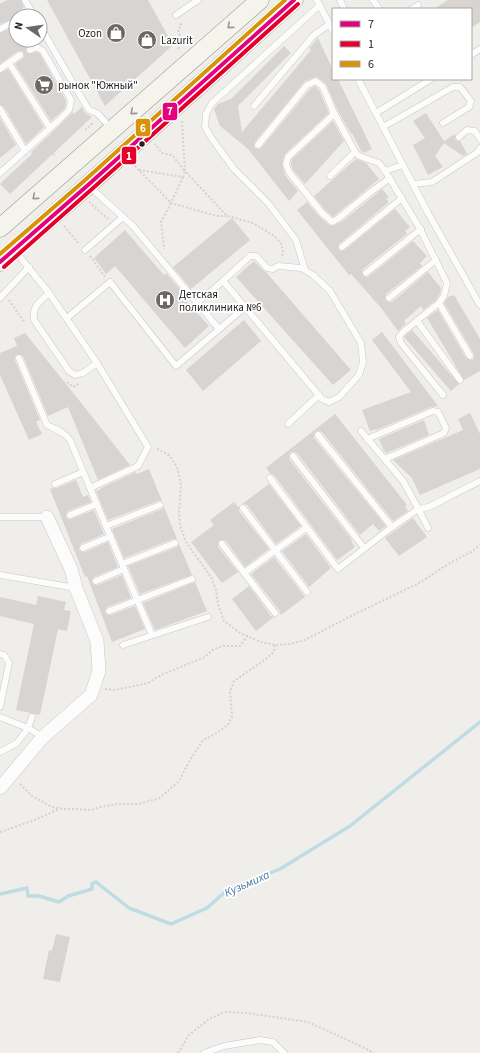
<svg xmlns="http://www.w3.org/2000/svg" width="480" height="1053" font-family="'Source Sans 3',sans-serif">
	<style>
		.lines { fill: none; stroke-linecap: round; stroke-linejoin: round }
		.stream { stroke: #bfdbe3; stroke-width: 3.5 }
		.building { fill: #d7d4d2 }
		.service-casing { stroke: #c9c8c7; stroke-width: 7 }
		.minor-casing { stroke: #c9c8c7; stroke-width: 14 }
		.secondary-casing { stroke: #999a82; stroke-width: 19 }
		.path { stroke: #dccecd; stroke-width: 2; stroke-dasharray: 2 2; stroke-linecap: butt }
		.service { stroke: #fdfcfc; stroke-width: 6 }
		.minor { stroke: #fdfcfc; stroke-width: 13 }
		.secondary { stroke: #f4f4ed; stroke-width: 18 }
		.bus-1-casing { stroke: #fff; stroke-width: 7 }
		.bus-2-casing { stroke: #fff; stroke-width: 7 }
		.bus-3-casing { stroke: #fff; stroke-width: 7 }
		.bus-1 { stroke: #e5007d; stroke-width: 4 }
		.bus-2 { stroke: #e4002b; stroke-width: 4 }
		.bus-3 { stroke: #d79205; stroke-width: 4 }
		.oneway { stroke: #969692 }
		.bus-dot { fill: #222; stroke: #fff; stroke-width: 1.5 }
		.labels { text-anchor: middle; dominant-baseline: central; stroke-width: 3.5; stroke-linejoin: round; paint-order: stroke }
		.poi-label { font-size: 11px; fill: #222; stroke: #fff; text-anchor: start }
		.water-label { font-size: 12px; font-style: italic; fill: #4a7aab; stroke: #fff }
		.line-badge { stroke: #fff; stroke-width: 1.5 }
		.badge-label { font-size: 11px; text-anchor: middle; font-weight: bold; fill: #fff }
	</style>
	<rect width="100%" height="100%" fill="#f0eeeb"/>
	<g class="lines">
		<polyline class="stream" points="0,894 27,888 28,896 39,896 59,902 68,896 92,889 92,884 96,882 129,908 171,924 207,908 226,891 280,869 350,826 480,722"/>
	</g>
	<g class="building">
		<polygon points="7,0 21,0 24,7 19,11 22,16 16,16 16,40 32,40 34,43 27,47 26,49 26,52 29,54 37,52 40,54 66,101 65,108 51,121 15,64 24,57 24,55 23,52 22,51 18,51 0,64 0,33 12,28 14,25 13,20 10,20 0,24 0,4"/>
		<polygon points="47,0 148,0 173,45 105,106"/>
		<polygon points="448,0 480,0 480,22 471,28 471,9 434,9"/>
		<polygon points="318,38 333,70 333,79 338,79 372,149 364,153 361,151 352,133 351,134 337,109 326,84 319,78 316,77 305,81 255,142 254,145 254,147 257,149 261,148 310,89 315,86 319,90 329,113 285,154 282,163 285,175 298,191 289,201 248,149 220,126 214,109 218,104 231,99 284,46 291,53 238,106 242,132 311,50 309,48"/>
		<polygon points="8,69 44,127 26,144 4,107 0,105 0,73"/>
		<polygon points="82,107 85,113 92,117 10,194 0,184 32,154 31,152 61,124 73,112 74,114"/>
		<polygon points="426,113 444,141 455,134 455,140 460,141 467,154 463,156 444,143 435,156 443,167 428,175 413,145 425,138 413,121"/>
		<polygon points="0,118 16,145 0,158"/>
		<polygon points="333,121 344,141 305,184 293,170 291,164 292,159"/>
		<polygon points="356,159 366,163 379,179 333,217 325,210 314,196"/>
		<polygon points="382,189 389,197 386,199 389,202 339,244 338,247 340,251 345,250 395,209 410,227 405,231 407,234 363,269 362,273 364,277 368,277 413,241 427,256 420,263 422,266 386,294 385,299 388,302 392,302 428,272 441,288 440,294 436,300 423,310 421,306 404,321 406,323 398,331 382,309 351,274 349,275 297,210 307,202 319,216 329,225 333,226 343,221"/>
		<polygon points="232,218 250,240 191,289 173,267"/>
		<polygon points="125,230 164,275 166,273 184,294 182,296 209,326 185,348 115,266 106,274 94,258"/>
		<polygon points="254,261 264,271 266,272 351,370 333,385 236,277"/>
		<polygon points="454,295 480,339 480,371 464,380 427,318 438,310 466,358 470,360 473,360 474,356 474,354 444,303 448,297"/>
		<polygon points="244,320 261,341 203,391 186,370"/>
		<polygon points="412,330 459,384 451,391 404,337"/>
		<polygon points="382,332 438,406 431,407 376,430 376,429 370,431 362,410 411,392 372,340"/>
		<polygon points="25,333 90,414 130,465 98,480 68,407 48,416 23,356 19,354 15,356 15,360 40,420 36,422 42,434 29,440 0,375 0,353 17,346 14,338"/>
		<polygon points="470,413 480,434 480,469 420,495 412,478 393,460 463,430 458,419"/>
		<polygon points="335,414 407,505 405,507 408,511 393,521 322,432 319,431 316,431 314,434 314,438 386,526 379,531 373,524 360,535 297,453 294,452 291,452 289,455 289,459 352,540 351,541 355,547 337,560 274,475 271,474 266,468"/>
		<polygon points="424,420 429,435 386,453 384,451 379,439"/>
		<polygon points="149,469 162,501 158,501 108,520 96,491 101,489 101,488 136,472 137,474"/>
		<polygon points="76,480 83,497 88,495 91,502 68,511 66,514 66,517 68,519 71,519 94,510 104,534 81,544 79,547 79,550 82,552 85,552 108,542 118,567 94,577 92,580 92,583 95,585 98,585 122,575 131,598 107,607 105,610 105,613 108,615 111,615 135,606 145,629 112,642 87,576 85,577 50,489 53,488 57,488"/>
		<polygon points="269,484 301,526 276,544 247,505 242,504"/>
		<polygon points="234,502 238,507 239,506 239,511 269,549 245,567 226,541 223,540 220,540 218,543 218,547 238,572 222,583 191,542 214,525 210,520"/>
		<polygon points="164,507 177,539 173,539 124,558 112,529 162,509"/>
		<polygon points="413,518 427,537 399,556 385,538"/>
		<polygon points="306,534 331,568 309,587 282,551"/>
		<polygon points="179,544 192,575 140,594 128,566 177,547"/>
		<polygon points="274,557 305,597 281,615 279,610 251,574"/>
		<polygon points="195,582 207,611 155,630 143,603"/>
		<polygon points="249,586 271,616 274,617 256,631 232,599"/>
		<polygon points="38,596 66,602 64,610 71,611 67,631 58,629 40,715 16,710 34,624 0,616 0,597 36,605"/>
		<polygon points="56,934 70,937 60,982 43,979 49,950 52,951"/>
	</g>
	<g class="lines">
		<defs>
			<g id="service">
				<polyline points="25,0 34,16"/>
				<polyline points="317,0 333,31"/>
				<polyline points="340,0 344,9"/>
				<polyline points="373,0 379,9"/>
				<polyline points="412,9 418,5"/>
				<polyline points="176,15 198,0"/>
				<polyline points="40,26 81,97 89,110 97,113 111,128"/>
				<polyline points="0,29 10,24"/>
				<polyline points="471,55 480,49"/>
				<polyline points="9,63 50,128"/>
				<polyline points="0,69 20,55"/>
				<polyline points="358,79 428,213 480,305"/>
				<polyline points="254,106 314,35 330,24"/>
				<polyline points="0,109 25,151"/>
				<polyline points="376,113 431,79"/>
				<path d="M334,114l-46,43 -2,7 3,8 33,41 10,9c8,-3 13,-9 20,-15 12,-10 25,-20 38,-29"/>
				<polyline points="383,127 453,87 460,87 471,101 469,107 443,123"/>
				<polyline points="459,137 467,130 475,131 480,139"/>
				<polyline points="258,145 307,85 316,81 323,87 333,111 355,152 359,156 379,163 385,171 419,227 447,283 444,296 439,303 403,332 399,337 401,343 409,353 443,395"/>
				<polyline points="385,171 403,165"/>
				<polyline points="0,173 58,121 69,110 71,100 43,51 37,47 30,50"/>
				<polyline points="330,176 355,152"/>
				<polyline points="413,184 432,182 478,152 480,148"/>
				<polyline points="89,186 133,226 219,329"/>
				<polyline points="342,247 402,198"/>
				<polyline points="85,250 123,217"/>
				<path d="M15,251l34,42 48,70 51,84 -10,19 -48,22 -20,-48c-7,-9 -13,-10 -23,-15l-28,-67"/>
				<polyline points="305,270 296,240 268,203 234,169 212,139 205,127 206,114 212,103 320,5"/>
				<polyline points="366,273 421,229"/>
				<polyline points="223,281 250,256 256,256 267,268 273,269 278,266 301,268 313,275 330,291 361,343 363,362 359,375 339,397 329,402 322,399 245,307"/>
				<path d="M49,293c-9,9 -17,12 -15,27l35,51 6,4 8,-2 14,-10"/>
				<polyline points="0,298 29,267"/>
				<polyline points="389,298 436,260"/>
				<polyline points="439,303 470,356"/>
				<polyline points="67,318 110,282 176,366 245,307 223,281 197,303"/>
				<polyline points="417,321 460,380"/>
				<polyline points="288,424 319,395"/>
				<polyline points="361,431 403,481 419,510 428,528"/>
				<polyline points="318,435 392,527"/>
				<polyline points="367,439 433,411 438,412 446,428 444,433 385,459"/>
				<polyline points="293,456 364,548"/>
				<polyline points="270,478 338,569 392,527 417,510 431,506 480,481"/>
				<polyline points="55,484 83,472"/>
				<polyline points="90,488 152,635"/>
				<polyline points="243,508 307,592"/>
				<polyline points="70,515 97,504"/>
				<polyline points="0,517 47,517"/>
				<polyline points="106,526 160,505"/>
				<polyline points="222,544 275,613"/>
				<polyline points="83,548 111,536"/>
				<polyline points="122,564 175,543"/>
				<polyline points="244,573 306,528"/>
				<polyline points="0,575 76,588"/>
				<polyline points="96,581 124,569"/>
				<polyline points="109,611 192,579"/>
				<polyline points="123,645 208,617"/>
				<polyline points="0,654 4,655 9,663 0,707"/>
				<polyline points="0,717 28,728 17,743 0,752"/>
				<polyline points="32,717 28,728 43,737"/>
				<polyline points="204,1053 224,1046 260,1040 273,1042 284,1053"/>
			</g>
			<polyline id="minor" points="0,788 43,737 91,695 99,671 97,641 76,588 71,569 47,517"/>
			<g id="secondary">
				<polyline points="0,228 260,0"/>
				<polyline points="0,262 88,185 294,0"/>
			</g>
		</defs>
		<use href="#service" class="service-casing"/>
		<use href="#minor" class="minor-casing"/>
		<use href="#secondary" class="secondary-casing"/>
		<g class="path">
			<polyline points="179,49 175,43 180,36 178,30 181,26 181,22"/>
			<polyline points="182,121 185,171 227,216 217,216 171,203 183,177"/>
			<polyline points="85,130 94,122"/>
			<polyline points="53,154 55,157"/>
			<polyline points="132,163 171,203 161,222 164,247 164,249"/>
			<polyline points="139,170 183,177 185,171 172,155 162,153 155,144"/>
			<polyline points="89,202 108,219"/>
			<polyline points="228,216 253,223 274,236 281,243 283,252 282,257"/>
			<polyline points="64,226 79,244"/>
			<polyline points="90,256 105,277"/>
			<polyline points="9,300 25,323"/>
			<polyline points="67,382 73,387 80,383"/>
			<polyline points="157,449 169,455 177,467 181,484 179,512 180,525 186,542 211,577 216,590 218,604 224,621 240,633 261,642 275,645 290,644 305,640 349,617 374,605 419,583 450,563 471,552 480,545"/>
			<polyline points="105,689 115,690 148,683 161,675 203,658 214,649 223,646 240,646 247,636"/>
			<polyline points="20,784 32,796 52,807 63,809 76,809 91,810 101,807 117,804 138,804 160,798 179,781 189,762 203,740 215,734 228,725 232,716 230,691 234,681 266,659 274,652 275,645"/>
			<polyline points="0,832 32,821 59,809"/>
			<polyline points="178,1053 188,1036 209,1019 225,1012 247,1013 308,1022 350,1041 374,1053"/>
		</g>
		<use href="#service" class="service"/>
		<use href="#minor" class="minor"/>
		<use href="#secondary" class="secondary"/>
		<defs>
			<polyline id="bus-1" points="0,262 88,185 294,0"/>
			<polyline id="bus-2" points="4,267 92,189 298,4"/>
			<polyline id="bus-3" points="0,254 84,181 285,0"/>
		</defs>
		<use href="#bus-1" class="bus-1-casing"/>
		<use href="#bus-2" class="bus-2-casing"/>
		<use href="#bus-3" class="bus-3-casing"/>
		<use href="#bus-1" class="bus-1"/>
		<use href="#bus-2" class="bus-2"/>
		<use href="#bus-3" class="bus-3"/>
	</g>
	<defs><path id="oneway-chevron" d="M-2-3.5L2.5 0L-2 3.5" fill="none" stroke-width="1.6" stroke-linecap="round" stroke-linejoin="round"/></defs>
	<g class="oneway">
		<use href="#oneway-chevron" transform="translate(230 26) rotate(139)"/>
		<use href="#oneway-chevron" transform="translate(133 112) rotate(139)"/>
		<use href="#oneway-chevron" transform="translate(35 197) rotate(139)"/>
	</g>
	<defs>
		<symbol id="shop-disc" viewBox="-11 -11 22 22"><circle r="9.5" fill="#6a6968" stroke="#fff"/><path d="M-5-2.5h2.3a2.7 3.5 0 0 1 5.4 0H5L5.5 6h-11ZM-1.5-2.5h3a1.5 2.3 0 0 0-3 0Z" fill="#fff"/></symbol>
		<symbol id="supermarket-disc" viewBox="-11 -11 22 22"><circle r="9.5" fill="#6a6968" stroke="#fff"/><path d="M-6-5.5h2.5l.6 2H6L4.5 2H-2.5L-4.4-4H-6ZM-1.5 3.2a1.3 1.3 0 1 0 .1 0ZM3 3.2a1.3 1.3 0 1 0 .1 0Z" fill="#fff"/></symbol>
		<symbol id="hospital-disc" viewBox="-11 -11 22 22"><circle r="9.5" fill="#6a6968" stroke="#fff"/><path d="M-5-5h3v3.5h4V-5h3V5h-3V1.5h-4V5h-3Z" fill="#fff"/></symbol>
	</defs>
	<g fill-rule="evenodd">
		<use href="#shop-disc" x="105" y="22" width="22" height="22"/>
		<use href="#shop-disc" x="136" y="29" width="22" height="22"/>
		<use href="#supermarket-disc" x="33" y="74" width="22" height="22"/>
		<use href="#hospital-disc" x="154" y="289" width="22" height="22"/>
	</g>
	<circle class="bus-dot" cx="142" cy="144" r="3.5"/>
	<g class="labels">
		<g class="poi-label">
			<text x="102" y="33" text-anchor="end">Ozon</text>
			<text x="161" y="40">Lazurit</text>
			<text x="58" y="85">рынок "Южный"</text>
			<text x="179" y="294">Детская<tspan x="179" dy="13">поликлиника №6</tspan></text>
		</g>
		<g class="water-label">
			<text transform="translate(247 884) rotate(-24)">Кузьмиха</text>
		</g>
	</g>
	<g class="line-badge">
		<rect x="162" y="102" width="16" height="19" rx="4" fill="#e5007d"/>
		<rect x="135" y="118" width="16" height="19" rx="4" fill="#d79205"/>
		<rect x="121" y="146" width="16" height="19" rx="4" fill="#e4002b"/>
	</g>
	<g class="badge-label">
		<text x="170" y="115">7</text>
		<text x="143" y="132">6</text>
		<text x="129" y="160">1</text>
	</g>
	<rect x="332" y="8" width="140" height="72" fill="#ffffff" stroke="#a7a7a7"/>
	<rect x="340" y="21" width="20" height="6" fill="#e5007d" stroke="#a7a7a7"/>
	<text x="368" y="28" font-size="12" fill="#222222">7</text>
	<rect x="340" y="41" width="20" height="6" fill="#e4002b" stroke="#a7a7a7"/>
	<text x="368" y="48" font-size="12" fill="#222222">1</text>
	<rect x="340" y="61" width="20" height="6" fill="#d79205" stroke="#a7a7a7"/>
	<text x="368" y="68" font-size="12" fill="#222222">6</text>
	<g transform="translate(28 28) rotate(283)"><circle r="19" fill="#ffffff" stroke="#a7a7a7"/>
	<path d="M0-3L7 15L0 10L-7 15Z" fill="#6a6968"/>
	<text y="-6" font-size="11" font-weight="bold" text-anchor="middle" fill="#222222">N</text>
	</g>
</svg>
